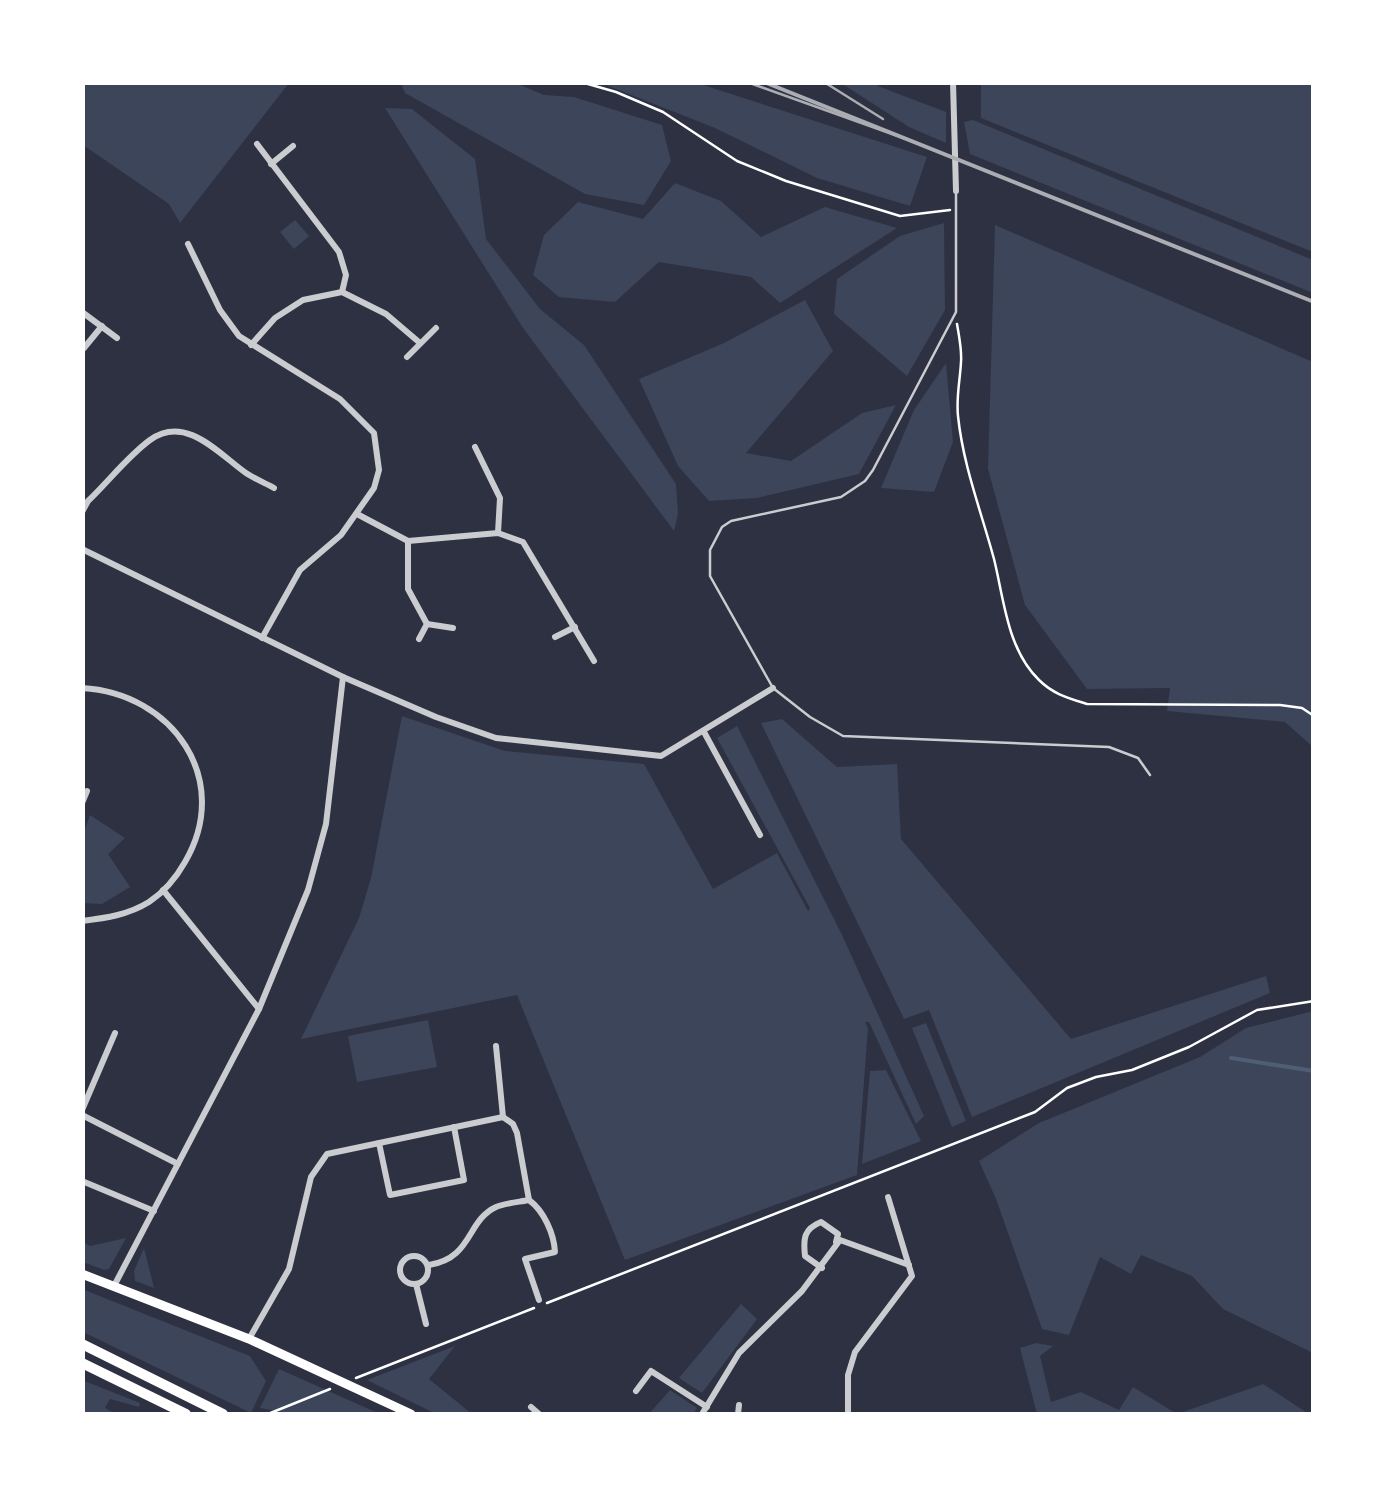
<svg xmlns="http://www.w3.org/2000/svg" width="1396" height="1497" font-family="'Roboto Serif',serif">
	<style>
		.green { fill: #3c4559 }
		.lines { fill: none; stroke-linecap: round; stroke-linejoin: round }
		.stream { stroke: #4f5d75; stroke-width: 4 }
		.path { stroke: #fff; stroke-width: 2.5 }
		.service { stroke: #caccd0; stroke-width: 2.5 }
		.minor { stroke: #caccd0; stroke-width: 6 }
		.primary { stroke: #fff; stroke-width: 9 }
		.trunk { stroke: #fff; stroke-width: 10 }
		.tram { stroke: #abadb3; stroke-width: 2.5 }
		.rail { stroke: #abadb3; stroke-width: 4 }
	</style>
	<rect width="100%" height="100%" fill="#2d3142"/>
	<g class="green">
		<polygon points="82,83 83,82 289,83 180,223 169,204 83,145"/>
		<polygon points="401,83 516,83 544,95 574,97 662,125 671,161 644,205 585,194 405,93"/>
		<polygon points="601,83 697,83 927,157 910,206 817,178 715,128"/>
		<polygon points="841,83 877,83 878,86 946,112 946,143 909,127"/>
		<polygon points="981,83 1313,83 1313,252 981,118"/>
		<polygon points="385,108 412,109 475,159 486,239 540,309 584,345 676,484 678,514 674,531 523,328"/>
		<polygon points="973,120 1313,260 1313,293 970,154 964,122"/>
		<polygon points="675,183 721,201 761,237 825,207 897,228 780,303 751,277 659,262 615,302 559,297 533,275 544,235 578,202 643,219"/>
		<polygon points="295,220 309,236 294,249 280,232"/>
		<polygon points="944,223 945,310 907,376 834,314 837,279 900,236"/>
		<polygon points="995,225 1313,362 1313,747 1285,722 1167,711 1170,688 1087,689 1025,605 988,469"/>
		<polygon points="805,300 833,351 746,453 791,461 862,413 896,405 859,474 757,498 709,501 678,466 639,379 724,343"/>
		<polygon points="946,363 953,442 934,492 881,488 914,410"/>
		<polygon points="402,716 505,751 644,764 713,889 777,853 808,911 810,908 717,738 737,726 843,937 924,1116 916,1124 869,1022 865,1022 868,1028 857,1175 625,1260 517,995 301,1039 359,918 371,878"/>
		<polygon points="782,719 837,767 897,764 901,839 1071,1039 1266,976 1270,993 972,1117 929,1010 904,1019 761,723"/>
		<polygon points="90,815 125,838 108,854 130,887 102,904 83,903 83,835"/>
		<polygon points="1313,1011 1313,1353 1223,1309 1192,1276 1141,1255 1131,1274 1100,1257 1069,1335 1042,1329 996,1199 979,1161 1039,1123 1200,1057 1246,1028"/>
		<polygon points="428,1020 437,1067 357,1082 348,1036"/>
		<polygon points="926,1023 966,1121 952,1127 912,1028"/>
		<polygon points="886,1070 921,1141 862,1164 870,1071"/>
		<polygon points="126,1238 109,1269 104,1270 83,1262 83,1242 90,1246"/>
		<polygon points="144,1248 154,1288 135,1281 134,1271"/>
		<polygon points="82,1289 250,1356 266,1381 251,1413 83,1332"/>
		<polygon points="741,1304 757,1319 702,1393 679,1378"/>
		<polygon points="1036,1343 1053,1346 1040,1356 1051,1402 1081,1392 1119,1410 1133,1387 1177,1414 1263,1384 1309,1414 1037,1414 1020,1348"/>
		<polygon points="455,1346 429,1379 472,1414 436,1414 367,1380"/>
		<polygon points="279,1369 380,1414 293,1414 260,1408"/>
		<polygon points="82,1380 140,1403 139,1407 110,1399 105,1408 116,1414 83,1414"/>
		<polygon points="670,1390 697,1408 693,1414 649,1414"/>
	</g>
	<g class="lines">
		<polyline class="stream" points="1231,1058 1314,1071"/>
		<g class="path">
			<polyline points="581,82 616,92 663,112 737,161 786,181 900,216 950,210"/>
			<path d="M957,324c2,12 5,26 4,38 -1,19 -5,35 -3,54 5,49 23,95 36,143 10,40 13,90 45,121 14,14 29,18 48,24l193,1 22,3 12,8"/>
			<polyline points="547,1303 1035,1112 1067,1088 1096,1077 1132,1070 1189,1047 1257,1010 1314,1001"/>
			<polyline points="356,1378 534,1308"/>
			<polyline points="268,1414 330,1389"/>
		</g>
		<polyline class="service" points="956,194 956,312 873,470 865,481 841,497 731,521 722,527 710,550 710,576 773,688 810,717 843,736 1109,747 1138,758 1150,775"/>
		<g class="minor">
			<polyline points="953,82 956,191"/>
			<polyline points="257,144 339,252 346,275 342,292"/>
			<polyline points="271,164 293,146"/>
			<polyline points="188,244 220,310 239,336 340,399 374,433 379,470 374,488 341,535 300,570 262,638"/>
			<polyline points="82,312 117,338"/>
			<polyline points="251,345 275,318 303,300 342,292 386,314 420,343"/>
			<polyline points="84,348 102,326"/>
			<polyline points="407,357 436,328"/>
			<polyline points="475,447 500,498 498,533"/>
			<path d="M82,512l6,-11c20,-19 40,-45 62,-61 36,-26 69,14 96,33 9,6 19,10 28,15"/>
			<polyline points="357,514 408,541 498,533 523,542 594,661"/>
			<polyline points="408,541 408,589 427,624 453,628"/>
			<polyline points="82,549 343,677 436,717 496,738 661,756 773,688"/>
			<polyline points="555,637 575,627"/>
			<polyline points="419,639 427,624"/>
			<path d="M82,688c91,5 151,92 103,174 -9,16 -21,30 -36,40 -21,13 -43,16 -67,19"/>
			<polyline points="704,732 760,835"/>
			<polyline points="82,803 87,791"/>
			<polyline points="163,890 259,1009"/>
			<polyline points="496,1046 503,1117"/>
			<polyline points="82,1110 115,1033"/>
			<polyline points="82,1115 178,1164"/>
			<polyline points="379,1143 390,1195 464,1180 454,1127"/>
			<polyline points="82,1181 154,1211"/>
			<circle cx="414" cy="1270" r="14"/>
			<path d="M429,1265c44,-7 37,-44 67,-58 10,-4 23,-5 33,-7"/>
			<path d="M822,1268l-17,-12c-2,-18 -1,-27 16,-34l17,12 -2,8"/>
			<polyline points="416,1284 426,1324"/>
			<polyline points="114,1286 259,1009 308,890 326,824 343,677"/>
			<path d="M249,1339l40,-70 22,-92 16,-23 176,-37 10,7 4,9 12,67c15,11 25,34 26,52l-30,7 14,41"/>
			<polyline points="636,1391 651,1371 707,1407"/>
			<polyline points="531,1407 539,1414"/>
			<polyline points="702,1414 739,1353 802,1291 840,1240 909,1265"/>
			<polyline points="738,1414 739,1405"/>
			<polyline points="848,1414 848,1375 855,1352 912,1276 888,1197"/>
		</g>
		<polyline class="primary" points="82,1274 249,1339 411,1414"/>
		<g class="trunk">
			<polyline points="82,1344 223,1414"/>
			<polyline points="82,1363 186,1414"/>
		</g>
		<g class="tram">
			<polyline points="747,82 906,139"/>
			<polyline points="824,82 883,119"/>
		</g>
		<polyline class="rail" points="764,82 1314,302"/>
	</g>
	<rect width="1396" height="1497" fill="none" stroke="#ffffff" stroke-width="170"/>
</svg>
